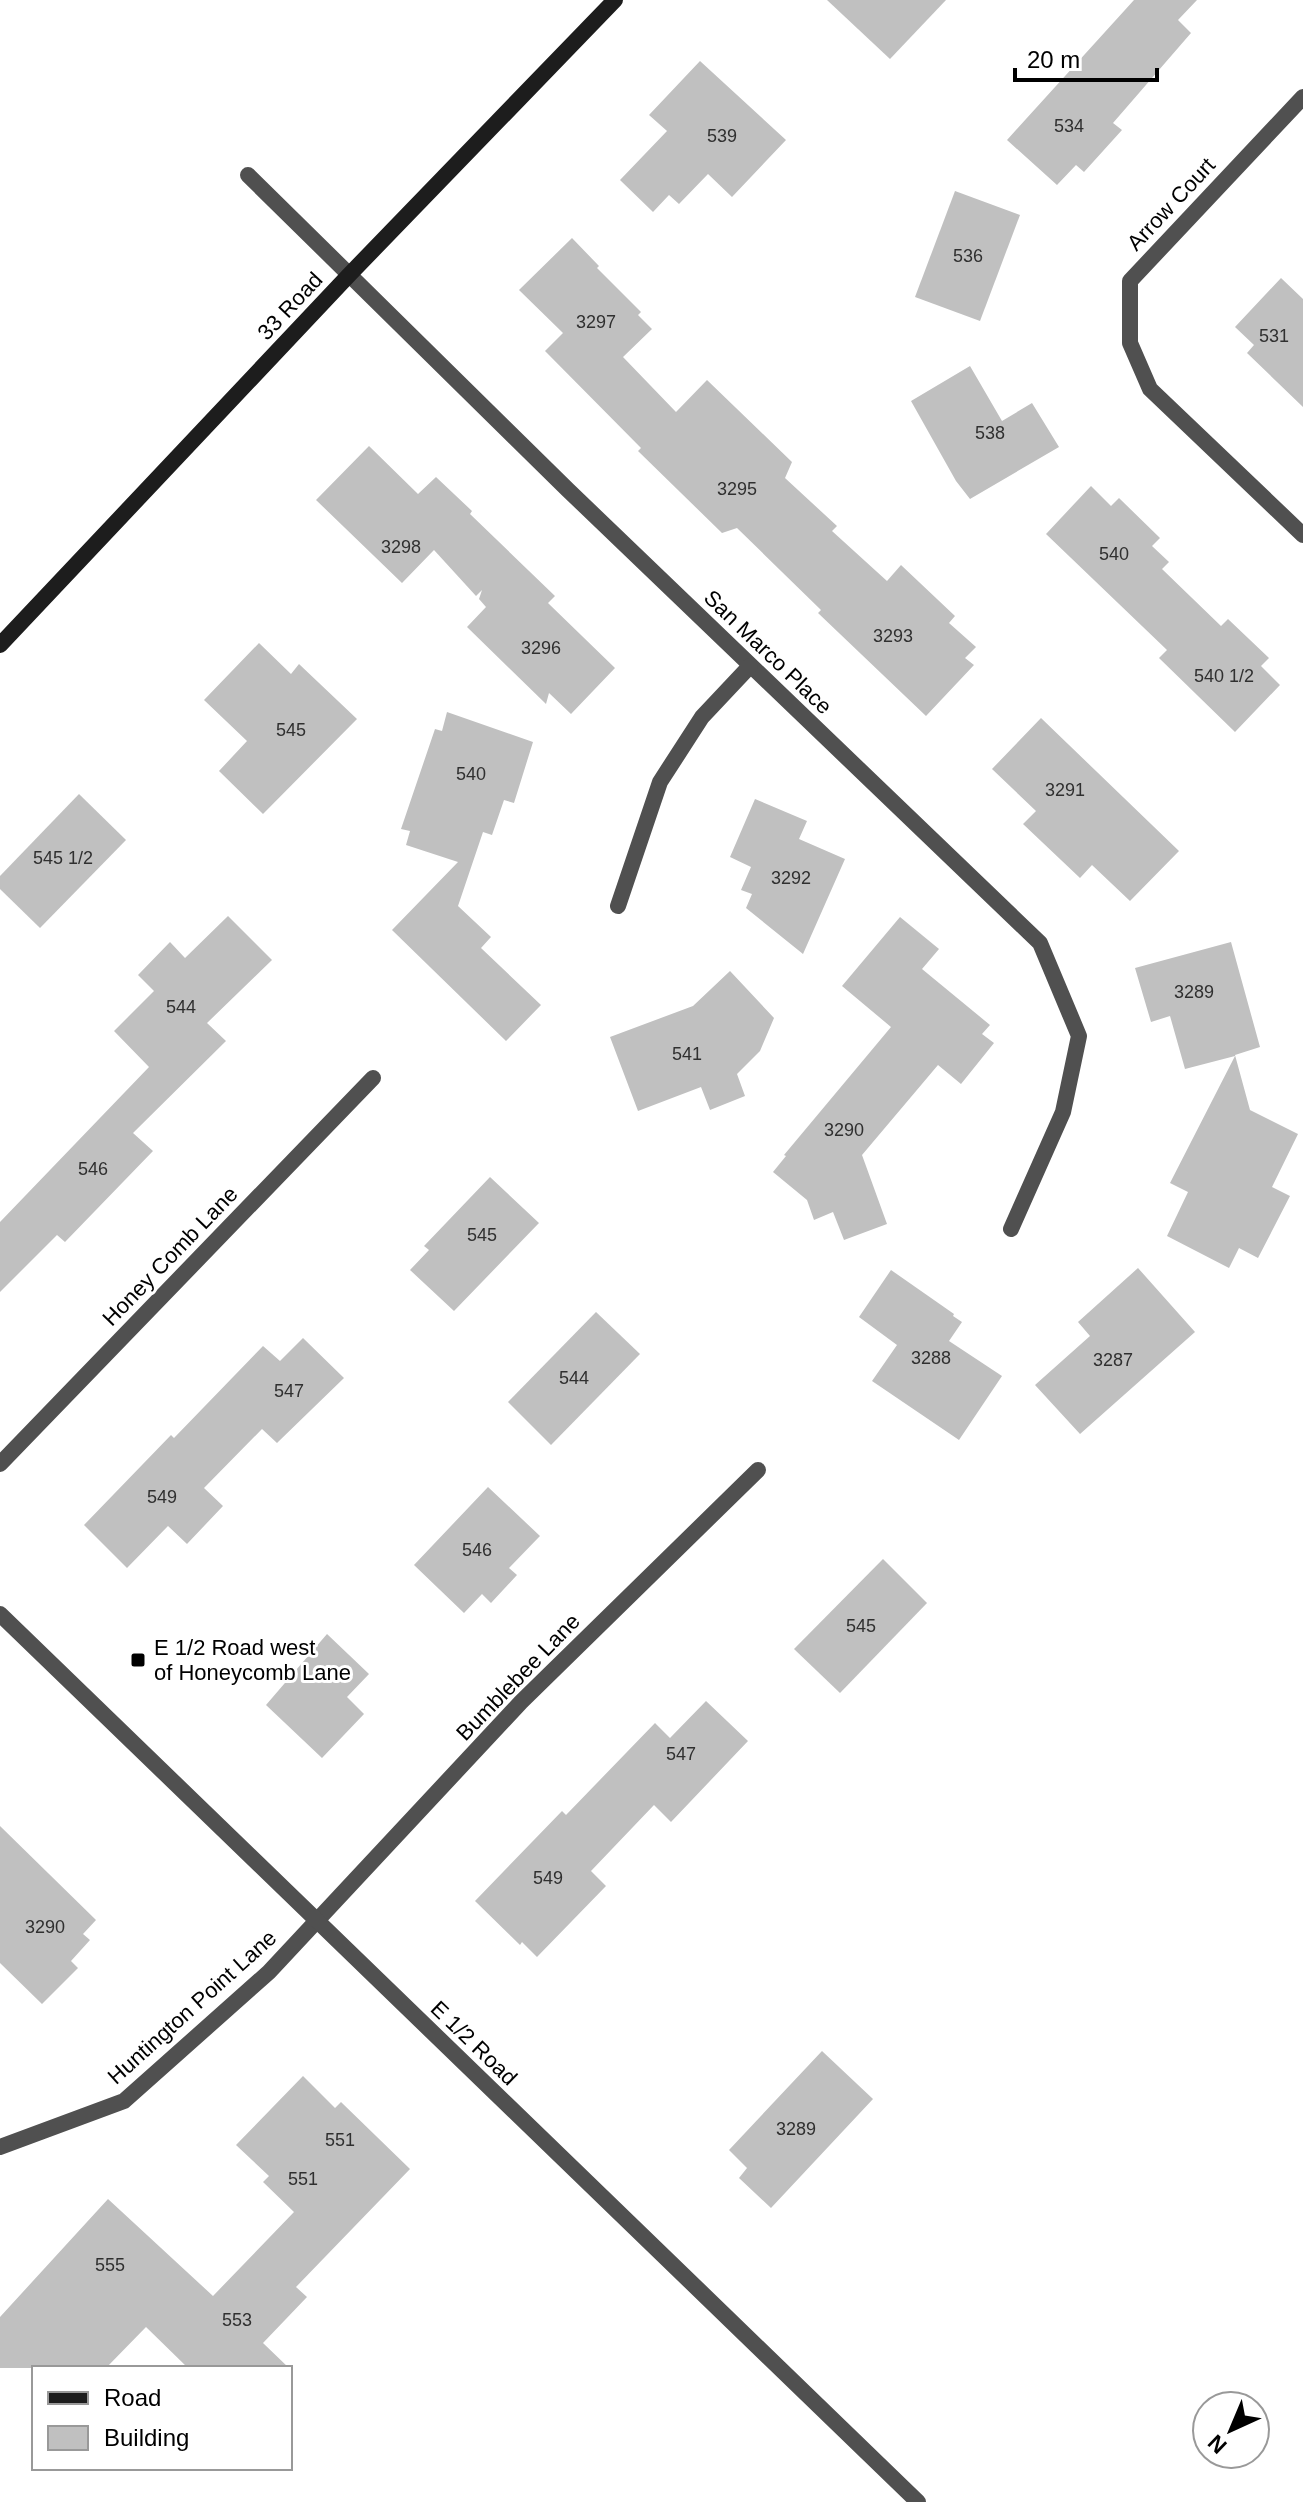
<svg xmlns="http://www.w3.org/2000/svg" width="1303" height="2502" font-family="Arial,sans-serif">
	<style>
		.building { fill: #c0c0c0 }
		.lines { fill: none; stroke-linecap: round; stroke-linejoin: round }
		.minor { stroke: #505050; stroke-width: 16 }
		.tertiary { stroke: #505050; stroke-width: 16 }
		.secondary { stroke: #1d1d1d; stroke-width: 16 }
		.poi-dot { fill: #000; stroke: #fff; stroke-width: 3 }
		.labels { text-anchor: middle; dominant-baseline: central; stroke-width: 6; stroke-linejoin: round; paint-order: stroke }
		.number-label { font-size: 18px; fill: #303030 }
		.street-label { font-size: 22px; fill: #000; stroke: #fff }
		.poi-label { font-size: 22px; fill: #000; stroke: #fff; text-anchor: start }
	</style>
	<rect width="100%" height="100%" fill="#fff"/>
	<g class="building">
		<polygon points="827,0 946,0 890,59"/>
		<polygon points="1134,0 1197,0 1178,20 1191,33 1113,123 1122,130 1084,172 1076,165 1057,185 1007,140"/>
		<polygon points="700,61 786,140 732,197 708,174 679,204 669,195 653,212 620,180 667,131 649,115"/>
		<polygon points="955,191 1020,215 980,321 915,297"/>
		<polygon points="572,238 599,266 597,268 641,312 638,315 652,329 623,357 676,412 707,380 792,462 785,478 837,526 832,531 887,581 901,565 955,616 949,623 976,647 965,658 974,665 926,716 818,613 821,610 737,528 722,533 638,451 641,448 545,351 563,333 519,290"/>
		<polygon points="1281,278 1303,299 1303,407 1247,353 1254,345 1235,327"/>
		<polygon points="970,366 1002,421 1032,403 1059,447 970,499 956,481 911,401"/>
		<polygon points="369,446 418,494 436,477 472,511 470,514 555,596 548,603 615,668 571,714 549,693 546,704 467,627 486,607 479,599 482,590 476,596 434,550 402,583 316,500"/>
		<polygon points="1091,486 1111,506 1119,498 1160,538 1152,546 1169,562 1162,569 1221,626 1228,619 1269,658 1261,666 1280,685 1235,732 1159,658 1167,650 1046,534"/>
		<polygon points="259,643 291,674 299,664 357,719 263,814 219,771 247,741 204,700"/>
		<polygon points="447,712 533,742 514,803 504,800 492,835 483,832 458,906 491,937 481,948 541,1005 506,1041 392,930 458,862 406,845 410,831 401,829 435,729 442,731"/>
		<polygon points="1041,718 1179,851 1130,901 1092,865 1080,878 1023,824 1036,811 992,769"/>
		<polygon points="79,794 126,840 40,928 0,889 0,876"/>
		<polygon points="755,799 807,821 799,839 845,859 803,954 746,908 752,894 741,890 751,867 730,857"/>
		<polygon points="228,916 272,960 207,1023 226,1041 133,1133 153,1151 65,1242 57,1235 0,1292 0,1222 149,1067 114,1031 154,991 138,975 170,942 185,958"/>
		<polygon points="900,917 939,949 922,969 990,1025 982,1034 994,1043 961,1084 938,1065 862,1155 887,1224 844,1240 833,1212 814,1220 807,1200 773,1172 786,1156 784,1155 891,1027 842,986"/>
		<polygon points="1231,942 1260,1047 1235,1055 1250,1110 1298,1134 1272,1187 1290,1196 1258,1258 1239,1248 1229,1268 1167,1236 1188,1192 1170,1183 1235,1056 1185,1069 1170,1016 1151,1022 1135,968"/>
		<polygon points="730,971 774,1018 760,1051 737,1074 745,1096 710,1110 701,1087 638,1111 610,1037 693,1006"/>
		<polygon points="490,1177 539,1223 454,1311 410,1270 429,1250 424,1246"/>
		<polygon points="1138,1268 1195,1332 1080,1434 1035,1385 1090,1336 1078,1322"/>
		<polygon points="891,1270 954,1314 953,1316 962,1322 949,1341 1002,1376 959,1440 872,1381 897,1345 859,1317"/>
		<polygon points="596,1312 640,1354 551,1445 508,1402"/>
		<polygon points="303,1338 344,1378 277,1443 262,1429 204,1488 223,1506 187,1544 168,1526 127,1568 84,1525 171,1435 174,1438 263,1346 280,1361"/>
		<polygon points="488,1487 540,1536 509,1568 517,1575 491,1603 482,1594 464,1613 414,1565"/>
		<polygon points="883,1559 927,1603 840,1693 794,1649"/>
		<polygon points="327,1634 369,1674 347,1697 364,1714 322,1758 266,1705"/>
		<polygon points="706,1701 748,1741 671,1822 654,1805 591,1871 606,1886 537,1957 522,1942 520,1945 475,1901 562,1811 566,1815 655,1723 670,1738"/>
		<polygon points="0,1826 96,1920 83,1934 90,1940 71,1961 78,1968 42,2004 0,1963"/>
		<polygon points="822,2051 873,2099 771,2208 739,2178 747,2168 729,2150"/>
		<polygon points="303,2076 335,2108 341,2102 410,2169 296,2287 307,2297 263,2343 289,2368 188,2368 146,2327 106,2368 0,2368 0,2317 108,2199 213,2296 294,2212 263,2182 269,2176 236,2145"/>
	</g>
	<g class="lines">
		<g class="minor">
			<polyline points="1303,97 1130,281 1130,343 1150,389 1303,535"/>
			<polyline points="248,175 568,490 1040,943 1079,1036 1063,1112 1011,1229"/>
			<polyline points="618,906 660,782 702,717 750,666"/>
			<polyline points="0,1464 373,1078"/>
			<polyline points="0,2147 124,2101 269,1972 521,1702 758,1470"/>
		</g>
		<polyline class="tertiary" points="0,1614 918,2502"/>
		<polyline class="secondary" points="0,645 349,275 615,0"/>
	</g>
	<rect class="poi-dot" x="130" y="1652" width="16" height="16" rx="4"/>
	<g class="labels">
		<g class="number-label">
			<text x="1069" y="126">534</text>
			<text x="722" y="136">539</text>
			<text x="968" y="256">536</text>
			<text x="596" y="322">3297</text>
			<text x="1274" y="336">531</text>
			<text x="990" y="433">538</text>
			<text x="737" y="489">3295</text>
			<text x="401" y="547">3298</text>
			<text x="1114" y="554">540</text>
			<text x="893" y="636">3293</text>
			<text x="541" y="648">3296</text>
			<text x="1224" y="676">540 1/2</text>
			<text x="291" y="730">545</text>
			<text x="471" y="774">540</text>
			<text x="1065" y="790">3291</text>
			<text x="63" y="858">545 1/2</text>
			<text x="791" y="878">3292</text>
			<text x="1194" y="992">3289</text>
			<text x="181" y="1007">544</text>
			<text x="687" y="1054">541</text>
			<text x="844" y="1130">3290</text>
			<text x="93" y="1169">546</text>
			<text x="482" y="1235">545</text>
			<text x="931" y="1358">3288</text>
			<text x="1113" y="1360">3287</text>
			<text x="574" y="1378">544</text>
			<text x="289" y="1391">547</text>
			<text x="162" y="1497">549</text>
			<text x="477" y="1550">546</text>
			<text x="861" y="1626">545</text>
			<text x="681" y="1754">547</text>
			<text x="548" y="1878">549</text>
			<text x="45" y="1927">3290</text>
			<text x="796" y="2129">3289</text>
			<text x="340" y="2140">551</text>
			<text x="303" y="2179">551</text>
			<text x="110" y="2265">555</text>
			<text x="237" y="2320">553</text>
		</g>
		<g class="street-label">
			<text transform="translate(1171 204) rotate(-47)">Arrow Court</text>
			<text transform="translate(290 306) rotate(-47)">33 Road</text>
			<text transform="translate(768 652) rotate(44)">San Marco Place</text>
			<text transform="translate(170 1256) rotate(-46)">Honey Comb Lane</text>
			<text transform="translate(518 1677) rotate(-46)">Bumblebee Lane</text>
			<text transform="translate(192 2007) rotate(-42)">Huntington Point Lane</text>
			<text transform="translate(474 2043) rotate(44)">E 1/2 Road</text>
		</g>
		<g class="poi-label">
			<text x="154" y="1647">E 1/2 Road west<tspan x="154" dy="25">of Honeycomb Lane</tspan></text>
		</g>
	</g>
	<rect x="32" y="2366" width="260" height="104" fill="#ffffff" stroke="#999999" stroke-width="2"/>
	<rect x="48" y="2392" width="40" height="12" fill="#1d1d1d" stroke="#999999" stroke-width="2"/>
	<text x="104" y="2406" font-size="24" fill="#000000">Road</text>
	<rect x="48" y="2426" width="40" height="24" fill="#c0c0c0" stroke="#999999" stroke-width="2"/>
	<text x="104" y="2446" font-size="24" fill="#000000">Building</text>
	<g transform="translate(1231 2430) rotate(224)"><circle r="38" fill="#ffffff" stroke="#999999" stroke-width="2"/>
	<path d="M0-6L14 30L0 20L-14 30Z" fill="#000000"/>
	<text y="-12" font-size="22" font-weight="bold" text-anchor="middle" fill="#000000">N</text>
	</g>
	<path d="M1015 68v12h142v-12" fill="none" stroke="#000000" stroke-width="4"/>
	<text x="1027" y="68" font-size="24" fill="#000000" stroke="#ffffff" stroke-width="6" paint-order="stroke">20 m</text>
</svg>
